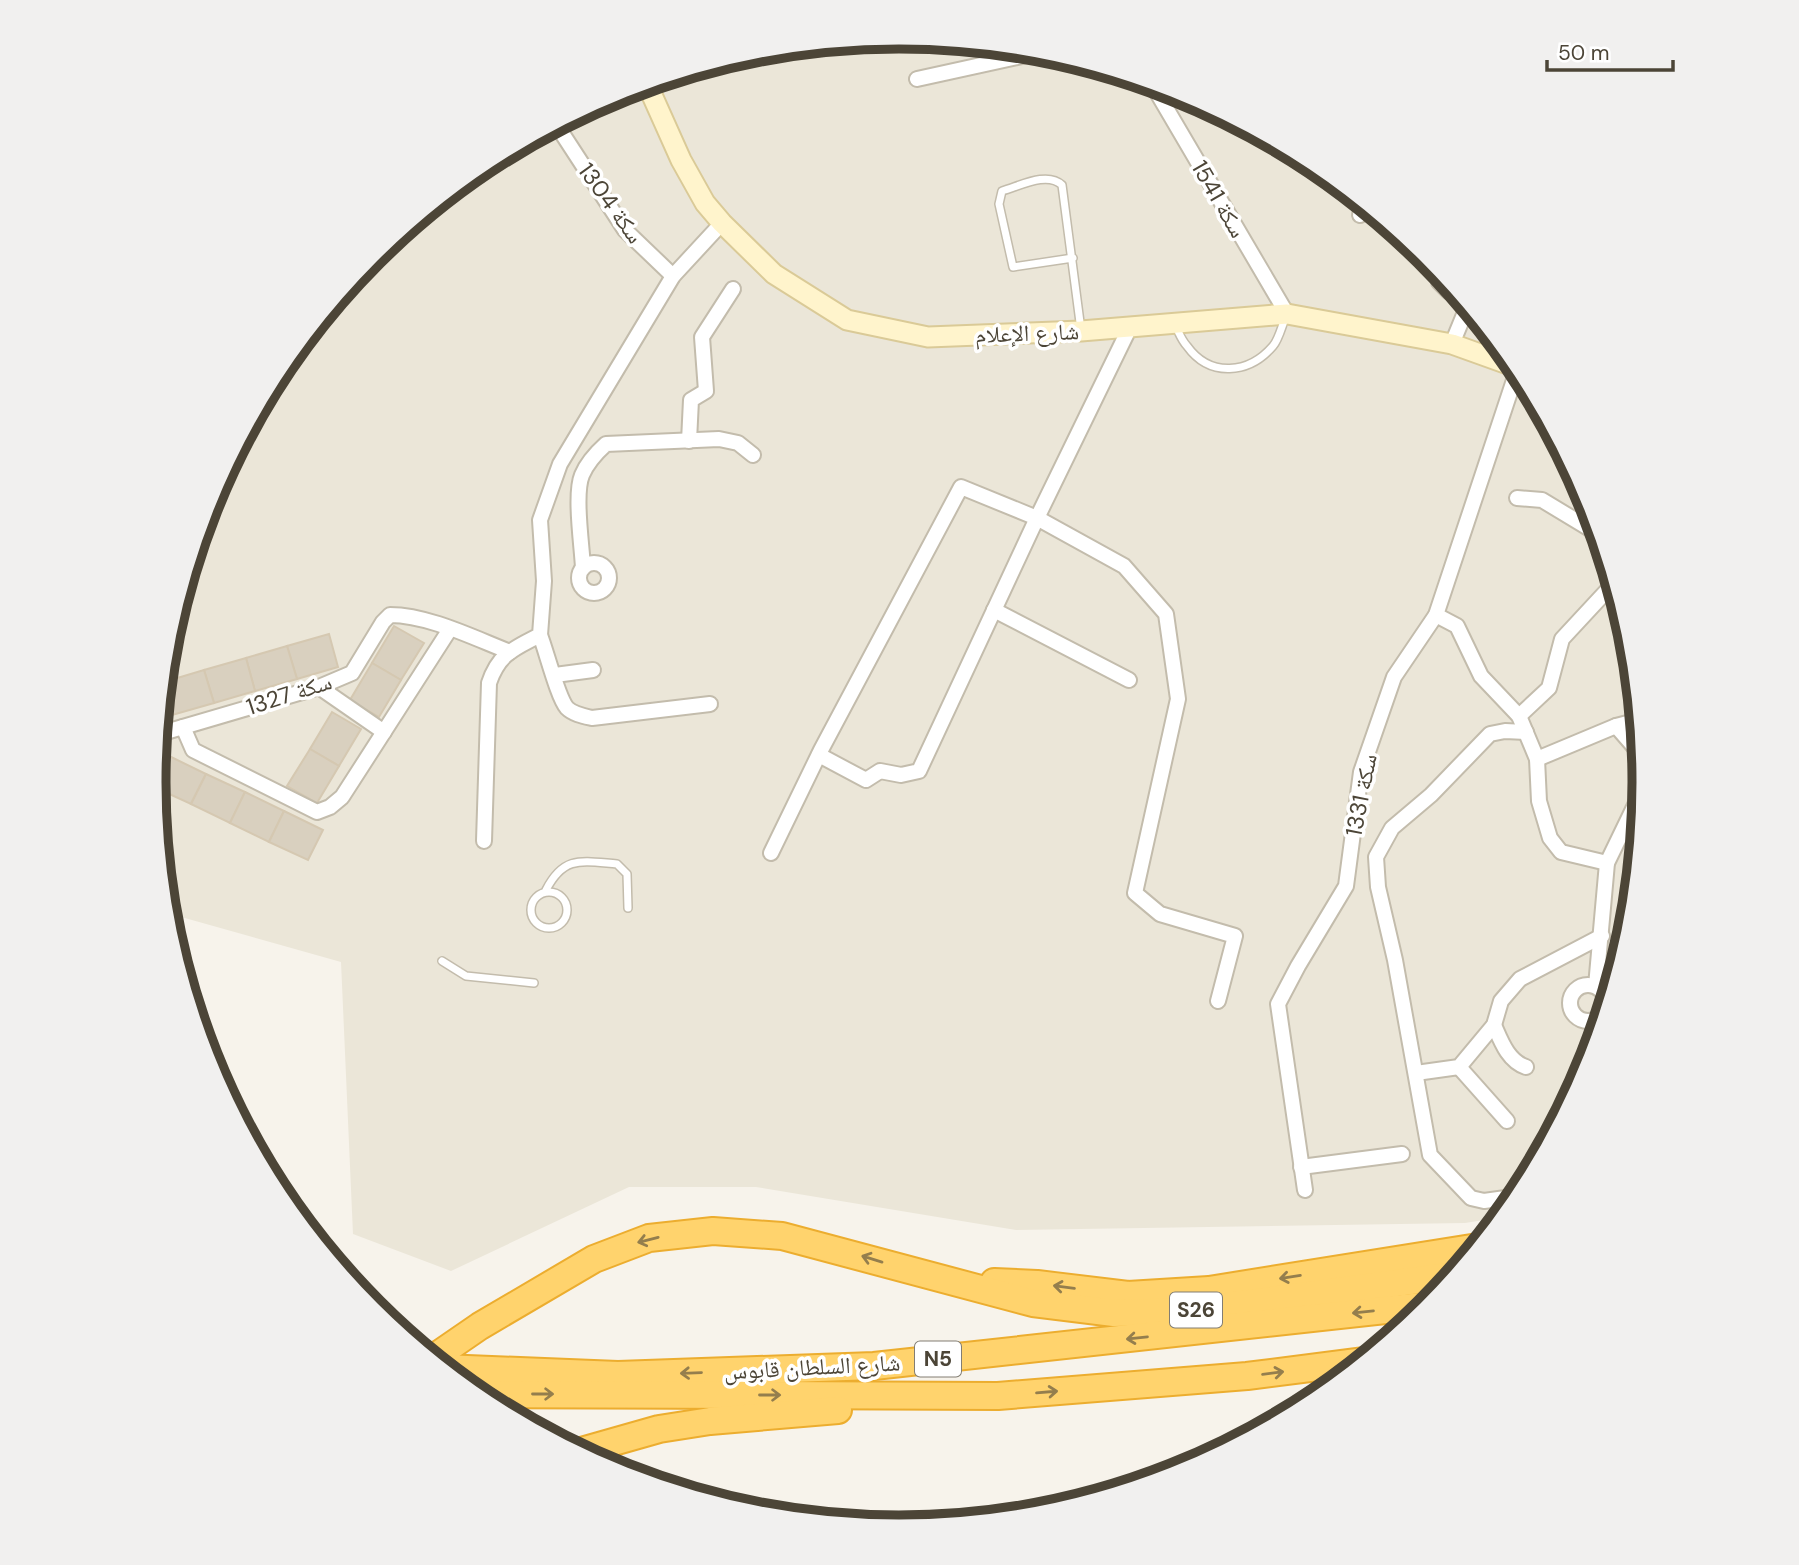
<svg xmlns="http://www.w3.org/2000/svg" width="1799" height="1565" font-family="'DM Sans','Noto Naskh Arabic',sans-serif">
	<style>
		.residential { fill: #ebe6d8 }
		.building { fill: #d9d0bf; stroke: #d5c8b1; stroke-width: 2 }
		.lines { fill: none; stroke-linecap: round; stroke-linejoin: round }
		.lane-casing { stroke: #c3bcac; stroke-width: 10 }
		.street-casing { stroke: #c3bcac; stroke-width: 18 }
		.secondary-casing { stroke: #daca97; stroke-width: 23 }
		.highway-casing { stroke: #ecad2f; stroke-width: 30 }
		.path { stroke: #c6b99c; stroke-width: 2.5; stroke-dasharray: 3.5 3.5; stroke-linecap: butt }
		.lane { stroke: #fff; stroke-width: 7 }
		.street { stroke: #fff; stroke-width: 14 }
		.secondary { stroke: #fff4cc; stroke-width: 19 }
		.highway { stroke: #ffd36d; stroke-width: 26 }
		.oneway { stroke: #947e4d }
		.labels { text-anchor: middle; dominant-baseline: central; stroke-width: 7; stroke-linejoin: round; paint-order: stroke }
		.shield { fill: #fff; stroke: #827d73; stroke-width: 2 }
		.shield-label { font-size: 21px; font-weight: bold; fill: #4c4537 }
		.street-label { font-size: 23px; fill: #4c4537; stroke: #fff }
		.rim { fill: none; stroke: #4c4537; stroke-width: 9 }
	</style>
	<rect width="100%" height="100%" fill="#f7f3eb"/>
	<polygon class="residential" points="900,37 1045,51 1185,94 1314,163 1427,255 1520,369 1589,497 1631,637 1645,783 1631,928 1588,1068 1519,1197 1503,1217 1465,1223 1016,1230 756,1187 629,1187 451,1271 353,1234 341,962 167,913 154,782 168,637 211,497 280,368 372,255 486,162 614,93 754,51"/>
	<g class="building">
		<polygon points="394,626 424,643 401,680 372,663"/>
		<polygon points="329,634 338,667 297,679 287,646"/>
		<polygon points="287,646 297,679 255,691 246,658"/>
		<polygon points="246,658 255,691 214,703 204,670"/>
		<polygon points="372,663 401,680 379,717 350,700"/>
		<polygon points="204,670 214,703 172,715 164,682"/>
		<polygon points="332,712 361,729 339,766 310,749"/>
		<polygon points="310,749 339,766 317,803 287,786"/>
		<polygon points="167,755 206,774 191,804 154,787 154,783"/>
		<polygon points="206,774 245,792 230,823 191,804"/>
		<polygon points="245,792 284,811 269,842 230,823"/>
		<polygon points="284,811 323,830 308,860 269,842"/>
	</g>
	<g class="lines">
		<defs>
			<g id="lane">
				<path d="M1073,258l-60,9 -14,-63 3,-13c18,-5 45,-20 60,-6l19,145"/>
				<path d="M1176,327c3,6 6,14 11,19 23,32 62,28 86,0 6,-7 9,-21 13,-30"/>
				<path d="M546,890c18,-35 36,-29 71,-26l10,10 1,34"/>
				<circle cx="549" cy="910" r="18"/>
				<polyline points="442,961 466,976 534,983"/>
			</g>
			<g id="street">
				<polyline points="917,79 1045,51"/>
				<polyline points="1152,84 1287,314"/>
				<polyline points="556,124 625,230 673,276"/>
				<polyline points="1360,215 1363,203"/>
				<polyline points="1438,269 1439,282 1448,291 1461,297"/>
				<polyline points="1452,344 1468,305"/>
				<polyline points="689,441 691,400 706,391 702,337 733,289"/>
				<polyline points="1517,498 1542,500 1600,535"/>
				<circle cx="594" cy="578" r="15"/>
				<path d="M583,568c-1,-22 -9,-74 -1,-93 5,-12 14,-22 24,-31l113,-5 19,4 15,12"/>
				<polyline points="994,610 1129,680"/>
				<polyline points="1436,615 1457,626 1481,676 1519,716 1537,759 1539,801 1550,838 1561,852 1607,863"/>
				<path d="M540,635c6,15 18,63 27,73 6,6 16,8 25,10l118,-14"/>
				<polyline points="555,675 593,670"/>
				<polyline points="319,687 384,732"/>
				<polyline points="1519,716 1549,688 1562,639 1614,583"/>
				<polyline points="1616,726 1643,757"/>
				<polyline points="183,727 193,750 317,812 330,807 342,797 450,629"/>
				<path d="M159,734l160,-47 33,-14 31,-51 7,-7c38,0 84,23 120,37"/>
				<polyline points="819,755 866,780 880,771 901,775 919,771 1037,518 1130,327"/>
				<polyline points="1537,759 1616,726 1639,720"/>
				<path d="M484,841l5,-158c10,-30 25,-34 51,-48l4,-54 -4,-61 20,-56 113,-188 49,-53"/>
				<polyline points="771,853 821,750 961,487 1037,518 1124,566 1166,614 1178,699 1135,893 1160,914 1235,936 1218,1001"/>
				<circle cx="1588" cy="1003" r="18"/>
				<polyline points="1596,986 1607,863 1638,799 1644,793"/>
				<path d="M1494,1025c7,16 14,36 32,42"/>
				<polyline points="1459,1067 1507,1121"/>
				<polyline points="1416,1073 1459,1067 1494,1025 1501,1001 1520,979 1602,936"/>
				<polyline points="1301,1167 1402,1154"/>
				<polyline points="1305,1190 1278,1004 1298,966 1346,886 1361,772 1394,677 1436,615 1518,368"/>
				<polyline points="1520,1196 1484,1201 1471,1198 1430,1155 1395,960 1378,887 1376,857 1392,828 1431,795 1490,734 1505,731 1526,732"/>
			</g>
			<polyline id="secondary" points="647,84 681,160 705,203 722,223 774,274 847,320 928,337 1081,331 1287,314 1452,344 1519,368"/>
			<g id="highway">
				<polyline points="994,1282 1037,1284 1128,1295 1209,1290 1478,1247"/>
				<polyline points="432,1359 480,1326 594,1259 649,1238 713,1231 782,1236 1033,1303 1114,1313 1191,1311 1455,1275"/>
				<polyline points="443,1368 618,1375 874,1366 1431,1305"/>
				<polyline points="475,1394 998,1396 1247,1376 1365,1361"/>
				<polyline points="578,1452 659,1429 710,1421 838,1410"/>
			</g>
		</defs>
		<use href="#lane" class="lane-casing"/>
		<use href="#street" class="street-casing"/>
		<use href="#secondary" class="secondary-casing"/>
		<use href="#highway" class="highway-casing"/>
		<polyline class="path" points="708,1500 712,1496 721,1499 724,1505"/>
		<use href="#lane" class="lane"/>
		<use href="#street" class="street"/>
		<use href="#secondary" class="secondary"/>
		<use href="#highway" class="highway"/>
	</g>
	<defs><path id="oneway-shaft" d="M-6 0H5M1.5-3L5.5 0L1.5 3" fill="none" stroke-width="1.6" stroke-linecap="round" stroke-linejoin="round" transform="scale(1.75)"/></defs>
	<g class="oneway">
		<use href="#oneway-shaft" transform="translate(648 1240) rotate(166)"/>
		<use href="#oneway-shaft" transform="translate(872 1259) rotate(-163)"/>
		<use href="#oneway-shaft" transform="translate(1290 1277) rotate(171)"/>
		<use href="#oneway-shaft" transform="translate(1064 1287) rotate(-173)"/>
		<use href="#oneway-shaft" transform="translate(1363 1312) rotate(174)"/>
		<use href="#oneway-shaft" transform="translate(1137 1338) rotate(174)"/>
		<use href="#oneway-shaft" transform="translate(691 1373) rotate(178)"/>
		<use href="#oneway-shaft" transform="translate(1273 1373) rotate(-7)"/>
		<use href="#oneway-shaft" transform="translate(1047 1392) rotate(-5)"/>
		<use href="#oneway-shaft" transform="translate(543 1394)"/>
		<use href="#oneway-shaft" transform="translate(770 1395)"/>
	</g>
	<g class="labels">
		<g class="shield">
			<rect x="1170" y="1292.5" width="52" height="35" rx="5"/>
			<rect x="915" y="1341.5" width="46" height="35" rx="5"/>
		</g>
		<g class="shield-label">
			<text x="1196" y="1310">S26</text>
			<text x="938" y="1359">N5</text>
		</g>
		<g class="street-label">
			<text transform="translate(1219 199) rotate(60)">سكة 1541</text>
			<text transform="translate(611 203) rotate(54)">سكة 1304</text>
			<text transform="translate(1027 333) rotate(-2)">شارع الإعلام</text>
			<text transform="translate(289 694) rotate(-18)">سكة 1327</text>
			<text transform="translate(1361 795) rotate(-79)">سكة 1331</text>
			<text transform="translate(812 1367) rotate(-3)">شارع السلطان قابوس</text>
		</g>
	</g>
	<path d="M0 0H1799V1565H0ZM166 782a733 733 0 1 1 1466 0a733 733 0 1 1-1466 0Z" fill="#f1f0ef" fill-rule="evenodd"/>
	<path class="rim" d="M166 782a733 733 0 1 1 1466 0a733 733 0 1 1-1466 0Z"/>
	<path d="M1547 60v10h126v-10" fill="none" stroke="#4c4537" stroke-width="3.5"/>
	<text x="1558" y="60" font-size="21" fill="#4c4537" stroke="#ffffff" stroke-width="5" paint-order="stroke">50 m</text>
</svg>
